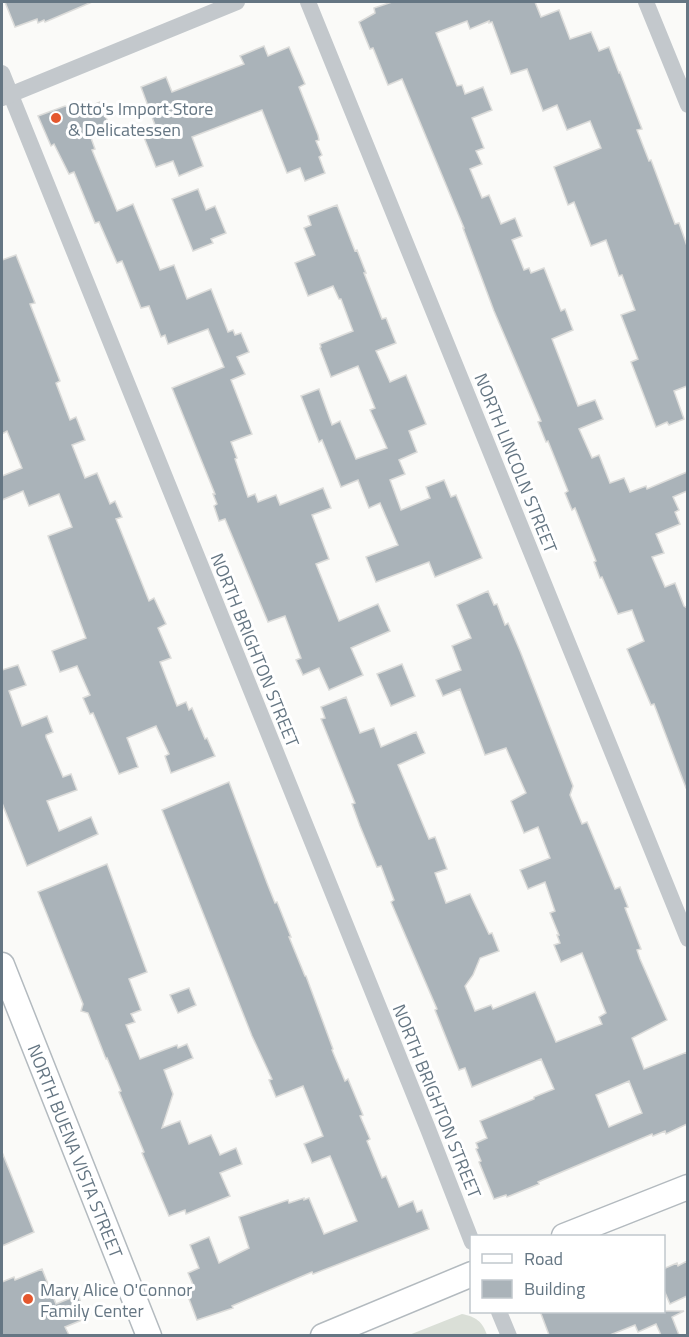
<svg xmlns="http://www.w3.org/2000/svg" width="689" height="1337" font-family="'Titillium Web',sans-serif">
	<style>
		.green { fill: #dadfd7 }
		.building { fill: #aab3b9; stroke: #dcdcda; stroke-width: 1.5; fill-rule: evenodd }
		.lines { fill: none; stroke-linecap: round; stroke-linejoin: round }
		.secondary-casing { stroke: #b3babf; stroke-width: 27 }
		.street { stroke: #c3c8cc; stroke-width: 16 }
		.secondary { stroke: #fff; stroke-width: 24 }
		.poi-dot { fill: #e4572e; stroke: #fff; stroke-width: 2 }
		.labels { text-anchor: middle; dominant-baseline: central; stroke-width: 6; stroke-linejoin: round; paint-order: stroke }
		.poi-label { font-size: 18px; fill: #657683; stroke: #fff; text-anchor: start }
		.street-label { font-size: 18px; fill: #657683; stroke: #fff }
	</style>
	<rect width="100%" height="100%" fill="#fafaf8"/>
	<path class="green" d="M462,1314c14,3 20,7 25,21h-78z"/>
	<g class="building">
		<polygon points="5,2 92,2 45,22 44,20 38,23 37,19 15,27"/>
		<polygon points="392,2 535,2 541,17 559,10 570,39 591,32 599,51 609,47 619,73 620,72 642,129 637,130 649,161 651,160 675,224 679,223 687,246 687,386 674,391 684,419 669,425 667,422 656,427 631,362 638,359 621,315 635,310 622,275 619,276 606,240 591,246 574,202 568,205 554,167 601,148 590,121 567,130 557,105 543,111 527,69 511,74 492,22 489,23 489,21 470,29 467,21 436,33 457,86 462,85 465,94 483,87 492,110 472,118 484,148 476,151 482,164 470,169 482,198 489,195 501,224 515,218 522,236 512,240 524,270 529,268 531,273 544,268 561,311 565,309 573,330 552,339 578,406 595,400 603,419 579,429 592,458 599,455 610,483 624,478 630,492 646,486 647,489 687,472 687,491 673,497 679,510 675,512 680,524 656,534 664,553 652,557 665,587 675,583 684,606 687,608 687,788 686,788 654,704 651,705 627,649 644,641 632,610 618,614 602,577 600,578 594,562 596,561 575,508 572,510 565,493 568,491 548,441 546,442 538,422 541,421 494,311 463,228 464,228 402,79 388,85 373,48 370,49 359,22 375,13 374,8"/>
		<polygon points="264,46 268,56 289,47 305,84 299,87 318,135 319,140 316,141 322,155 319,157 325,173 305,181 300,168 287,173 262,110 192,137 203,166 179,176 173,161 156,167 141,130 155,125 141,87 166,77 172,92 244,64 240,56"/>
		<polygon points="100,102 111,130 91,138 95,149 92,150 117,211 133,204 160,270 174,265 187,299 211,289 228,332 233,330 235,335 241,333 249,352 237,357 245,374 231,380 252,434 231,442 237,458 235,459 248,497 255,494 258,502 276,495 280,505 323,488 331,508 312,515 329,559 316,564 339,621 378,604 390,631 351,648 363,675 329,690 319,668 303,675 296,660 301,658 285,616 268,622 225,519 219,521 214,506 217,504 213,494 215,494 172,388 224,367 208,329 168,344 165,335 161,337 149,306 141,308 122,261 117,263 99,222 95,223 74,172 69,174 54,144 51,146 38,116 65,106 71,108 74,113"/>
		<polygon points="198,189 206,210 215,206 226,233 211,239 213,243 193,251 172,199"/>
		<polygon points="337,205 355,251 357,250 366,273 364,273 382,319 386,318 396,343 376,351 390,382 406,375 426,424 409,431 417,452 399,460 405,474 390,480 401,510 430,498 426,487 444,480 451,497 456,495 482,558 435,577 429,562 376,582 366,557 398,545 380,503 369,508 358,480 341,487 322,440 319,442 301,396 319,389 332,425 340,421 356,459 387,448 370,410 375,408 358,366 331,377 320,348 321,347 320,344 353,331 341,299 339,299 333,286 308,296 295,263 315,255 304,228 311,225 308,216"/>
		<polygon points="16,255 35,303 30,304 60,381 56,383 70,420 76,417 85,440 72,445 85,478 97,473 110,504 115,501 122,517 116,519 149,601 154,598 166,624 158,628 171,658 160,662 177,706 186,702 189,710 192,708 205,739 207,738 215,756 171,773 165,756 169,754 156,726 127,738 138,767 119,774 93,713 90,714 83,698 90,695 77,666 60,672 52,651 86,638 48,536 72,527 59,494 29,506 23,491 2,500 2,476 22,468 7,431 2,434 2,260"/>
		<path d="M488,591l6,14 3,-1 8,21 3,-2 12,28 53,135 -3,9 12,29 5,-2 28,67 5,-2 8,20 -3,1 16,41 -4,1 3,9 27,61 -35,18 12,31 43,-17v72l-21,10 -1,-3 -12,5 -1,-2 -114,48 1,2 -32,13 -1,-2 -12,4 -15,-37 2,-1 -5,-12 2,-1 -2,-5 11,-5 -7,-17 54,-22v-2l20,-8 -13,-30 -69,28 -7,-19 -6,2 -24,-60 2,-1 -46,-107 3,-2 -13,-34 -4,1 -17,-41 -8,-22 3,-1 -34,-84 4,-1 -4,-11 25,-10 14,36 14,-5 7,19 35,-15 9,21 -27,12 31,74 6,-2 12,32 -12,4 11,30 24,-9 19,40 3,-1 7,18 -19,7 -7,17 -8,11 10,25 16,-6 2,4 42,-17 21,50 46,-18 -3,-7 7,-4 -24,-60 -21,9 -7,-17 6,-2 -3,-8h2l-9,-22 5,-2 -10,-29 -17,7 -8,-19 30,-12 -12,-31 -14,6 -13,-32 15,-8 -20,-45 -21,7 -25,-66 -17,7 -7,-16 25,-10 -9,-24 19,-8 -14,-33zM629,1081l13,32 -33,14 -13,-32z"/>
		<polygon points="402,664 415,696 391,706 377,674"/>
		<polygon points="18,665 26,685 9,691 22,726 47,716 53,732 46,735 46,737 63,777 71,774 77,790 47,801 59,831 91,817 98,834 27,866 2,803 2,670"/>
		<polygon points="229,782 267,883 275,903 277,902 291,937 289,937 305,976 306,976 333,1049 332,1050 345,1081 348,1079 363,1115 360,1116 370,1139 367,1141 382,1178 386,1176 399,1207 413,1201 417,1212 422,1210 429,1229 313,1274 312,1272 232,1306 233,1308 197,1320 186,1291 194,1287 188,1273 199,1268 190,1245 209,1237 219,1263 249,1248 239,1217 288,1200 289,1203 304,1198 304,1200 309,1198 324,1234 357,1221 330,1156 312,1163 304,1144 323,1136 303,1086 276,1097 269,1080 272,1079 252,1036 162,810"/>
		<polygon points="107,864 147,972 129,979 141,1010 131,1014 135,1022 126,1025 140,1059 177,1045 178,1048 187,1044 193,1058 164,1070 173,1094 162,1128 180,1121 189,1144 211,1135 220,1155 236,1148 242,1164 220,1173 230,1196 186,1214 185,1210 169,1216 142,1153 144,1152 119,1092 121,1091 107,1058 106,1059 88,1013 81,1011 83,1004 38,892"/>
		<polygon points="189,988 196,1005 178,1013 170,995"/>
		<polygon points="2,1152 34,1232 2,1246"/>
		<polygon points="687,1261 687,1296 670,1304 663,1288 663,1269 677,1263 678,1266"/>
		<polygon points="42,1269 56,1304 78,1295 87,1318 65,1327 69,1335 2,1335 2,1282 14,1277 15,1280"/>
		<polygon points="540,1311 684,1311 672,1317 679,1335 661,1335 656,1324 638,1332 635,1325 610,1335 549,1335"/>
	</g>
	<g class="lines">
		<defs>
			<g id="secondary">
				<path id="s1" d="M2,965l147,371"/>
				<polyline points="564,1236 688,1187"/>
				<polyline points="323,1336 472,1274"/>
			</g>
		</defs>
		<use href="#secondary" class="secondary-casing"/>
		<g class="street">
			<polyline points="308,2 688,939"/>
			<polyline points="646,2 688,105"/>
			<polyline points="2,73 428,1129 472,1242"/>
			<polyline points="2,98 237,2"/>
			<polyline points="499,1312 509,1336"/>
		</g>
		<use href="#secondary" class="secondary"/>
	</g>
	<g class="poi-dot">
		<circle cx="56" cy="118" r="6"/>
		<circle cx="28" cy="1299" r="6"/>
	</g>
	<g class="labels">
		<g class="poi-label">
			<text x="68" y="108">Otto's Import Store<tspan x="68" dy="21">&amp; Delicatessen</tspan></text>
			<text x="40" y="1289">Mary Alice O'Connor<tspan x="40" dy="21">Family Center</tspan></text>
		</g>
		<g class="street-label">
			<text transform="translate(516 463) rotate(68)">NORTH LINCOLN STREET</text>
			<text transform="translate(255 650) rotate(68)">NORTH BRIGHTON STREET</text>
			<text transform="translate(437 1101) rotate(68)">NORTH BRIGHTON STREET</text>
			<text stroke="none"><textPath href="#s1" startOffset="200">NORTH BUENA VISTA STREET</textPath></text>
		</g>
	</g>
	<rect width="689" height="1337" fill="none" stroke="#657683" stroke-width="6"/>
	<rect x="470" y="1235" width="195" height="78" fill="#ffffff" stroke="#c1c8cd" stroke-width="1.5"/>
	<rect x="482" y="1254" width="30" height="9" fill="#ffffff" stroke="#c1c8cd" stroke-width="1.5"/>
	<text x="524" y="1265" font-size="18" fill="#657683">Road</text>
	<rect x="482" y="1280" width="30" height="18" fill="#aab3b9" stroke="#c1c8cd" stroke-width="1.5"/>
	<text x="524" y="1295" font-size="18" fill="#657683">Building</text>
</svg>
